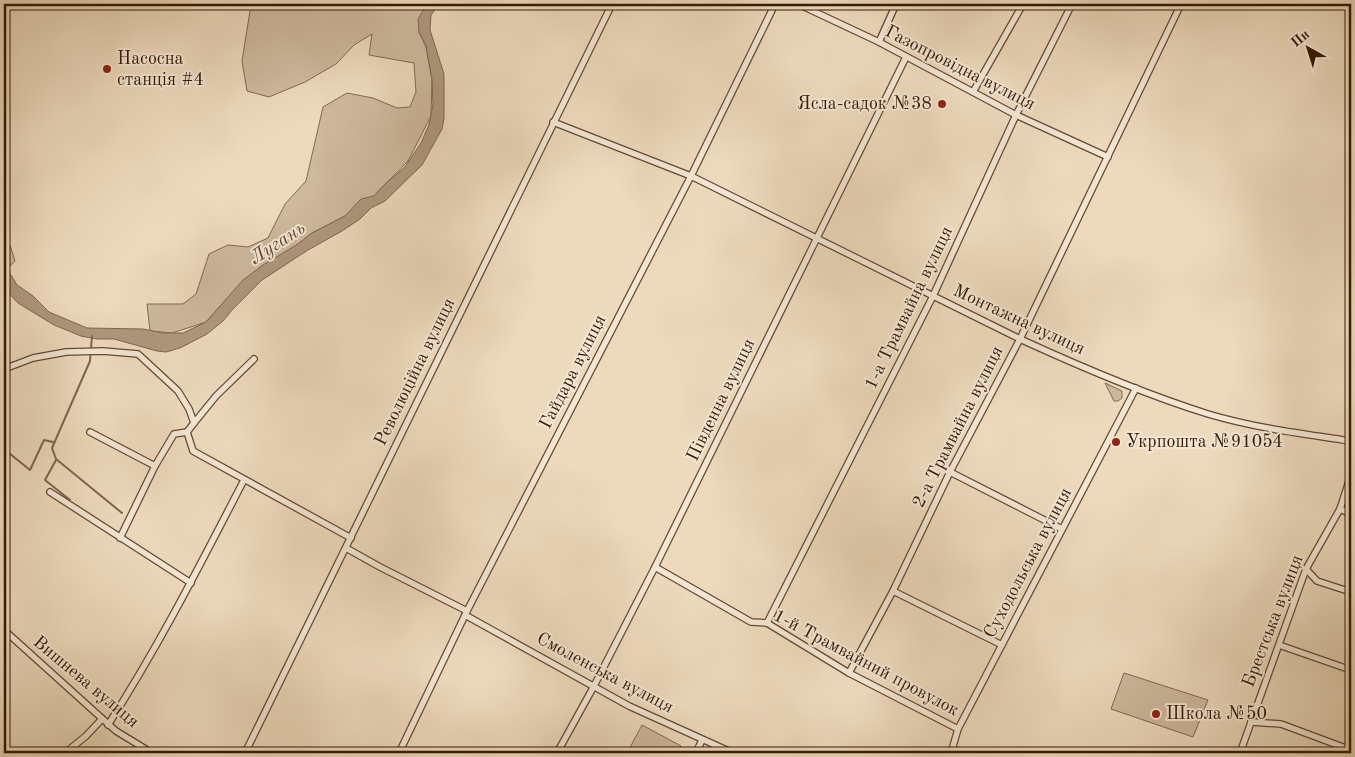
<svg xmlns="http://www.w3.org/2000/svg" width="1355" height="757" font-family="'Old Standard TT',serif">
	<style>
		.green { fill: #ceb99e; stroke: #826952 }
		.water { fill: #af987e; stroke: #7f654e }
		.lines { fill: none; stroke-linecap: round; stroke-linejoin: round }
		.stream { stroke: #7f654e; stroke-width: 2 }
		.minor-casing { stroke: #644933; stroke-width: 8 }
		.minor { stroke: #f3e7d4; stroke-width: 5.5 }
		.poi-dot { fill: #8f2418; stroke: #f3e7d4; stroke-width: 2 }
		.labels { text-anchor: middle; dominant-baseline: central; stroke-width: 4; stroke-linejoin: round; paint-order: stroke }
		.poi-label { font-size: 18px; fill: #371905; stroke: #f3e7d4; text-anchor: start }
		.street-label { font-size: 18px; fill: #371905; stroke: #f3e7d4 }
		.water-label { font-size: 19px; font-style: italic; fill: #61452f; stroke: #f3e7d4 }
	</style>
	<rect width="100%" height="100%" fill="#eddabd"/>
	<filter id="stains"><feTurbulence type="fractalNoise" baseFrequency=".004" numOctaves="4"/><feColorMatrix values="0 0 0 0 .2 0 0 0 0 .09 0 0 0 0 .02 0 0 0 .5 -.17"/></filter>
	<radialGradient id="worn" r=".72"><stop offset=".6" stop-color="#630" stop-opacity="0"/><stop offset="1" stop-color="#630" stop-opacity=".3"/></radialGradient>
	<g class="green">
		<polygon points="257,4 426,4 424,7 419,32 426,47 432,79 431,116 408,161 374,196 345,216 312,233 223,303 206,322 172,333 150,331 147,304 183,304 196,294 209,254 228,245 248,247 268,238 285,204 306,181 323,107 347,93 373,98 397,108 410,107 416,92 414,63 369,55 372,34 354,45 336,64 305,82 269,97 247,91 242,61 250,11"/>
		<polygon points="4,241 10,245 15,261 8,268 4,267"/>
		<polygon points="1105,383 1122,391 1122,398 1118,401 1114,401"/>
		<polygon points="1124,673 1208,700 1193,737 1111,709"/>
		<polygon points="642,725 681,746 677,753 627,753"/>
	</g>
	<polygon class="water" points="427,4 439,4 431,15 430,30 444,74 444,118 442,129 422,165 385,201 371,208 360,219 342,231 308,250 262,280 232,310 223,321 207,334 180,348 166,352 157,351 114,339 97,339 81,336 54,325 18,303 4,288 4,271 11,275 17,285 33,296 49,312 87,328 143,329 163,333 183,333 206,322 243,280 263,265 298,244 312,233 345,216 361,199 374,196 386,183 405,167 421,143 429,125 433,104 432,79 428,58 426,46 419,32 418,19"/>
	<g class="lines">
		<g class="stream">
			<polyline points="92,336 90,361 52,448 56,459 122,513"/>
			<polyline points="4,449 30,470 44,440 53,442"/>
			<polyline points="56,460 45,480 70,500"/>
		</g>
		<defs>
			<g id="minor">
				<polyline points="764,4 772,8"/>
				<polyline points="798,4 879,42 1016,115 1108,157"/>
				<polyline points="879,42 896,4"/>
				<polyline points="973,92 1023,4"/>
				<path d="M553,122l138,54 329,163c61,28 124,55 188,75 47,14 96,20 143,27"/>
				<polyline points="4,369 33,358 66,352 103,351 138,354 178,391 189,409 194,423 187,432 193,451 351,538"/>
				<polyline points="194,423 216,396 254,359"/>
				<polyline points="90,432 155,466"/>
				<polyline points="950,472 1062,529"/>
				<polyline points="50,492 191,583"/>
				<polyline points="1340,509 1351,514"/>
				<polyline points="120,538 155,466 174,434 187,432"/>
				<polyline points="346,548 380,567 467,611"/>
				<polyline points="655,567 751,622 767,623 849,673 958,729"/>
				<polyline points="1306,569 1317,581 1351,592"/>
				<polyline points="893,591 1002,645"/>
				<polyline points="465,615 629,706 733,753"/>
				<polyline points="767,623 933,296 1016,115 1072,4"/>
				<polyline points="4,630 116,731 152,753"/>
				<polyline points="1279,645 1351,670"/>
				<polyline points="849,673 893,591 950,472 1020,339 1181,4"/>
				<polyline points="1251,722 1281,724 1351,750"/>
				<path d="M108,725c51,-79 93,-162 136,-245"/>
				<polyline points="65,753 86,736 102,719"/>
				<polyline points="245,753 612,4"/>
				<polyline points="399,753 467,611 691,176 775,4"/>
				<polyline points="557,753 594,686 655,567 906,57"/>
				<polyline points="696,753 702,740"/>
				<polyline points="951,753 958,729 1136,388"/>
				<polyline points="1240,753 1306,569 1340,509 1351,475"/>
			</g>
		</defs>
		<use href="#minor" class="minor-casing"/>
		<use href="#minor" class="minor"/>
	</g>
	<g class="poi-dot">
		<circle cx="107" cy="69" r="5"/>
		<circle cx="942" cy="104" r="5"/>
		<circle cx="1116" cy="442" r="5"/>
		<circle cx="1156" cy="714" r="5"/>
	</g>
	<g class="labels">
		<g class="poi-label">
			<text x="117" y="59">Насосна<tspan x="117" dy="21">станція #4</tspan></text>
			<text x="932" y="104" text-anchor="end">Ясла-садок №38</text>
			<text x="1126" y="442">Укрпошта №91054</text>
			<text x="1166" y="714">Школа №50</text>
		</g>
		<g class="street-label">
			<text transform="translate(960 68) rotate(27)">Газопровідна вулиця</text>
			<text transform="translate(909 308) rotate(-64)">1-а Трамвайна вулиця</text>
			<text transform="translate(1019 320) rotate(25)">Монтажна вулиця</text>
			<text transform="translate(415 372) rotate(-64)">Революційна вулиця</text>
			<text transform="translate(573 372) rotate(-63)">Гайдара вулиця</text>
			<text transform="translate(721 400) rotate(-64)">Південна вулиця</text>
			<text transform="translate(958 427) rotate(-63)">2-а Трамвайна вулиця</text>
			<text transform="translate(1028 563) rotate(-62)">Суходольська вулиця</text>
			<text transform="translate(1273 621) rotate(-69)">Брестська вулиця</text>
			<text transform="translate(866 663) rotate(28)">1-й Трамвайний провулок</text>
			<text transform="translate(605 673) rotate(28)">Смоленська вулиця</text>
			<text transform="translate(86 682) rotate(40)">Вишнева вулиця</text>
		</g>
		<g class="water-label">
			<text transform="translate(278 244) rotate(-33)">Лугань</text>
		</g>
	</g>
	<rect width="1355" height="757" fill="none" stroke="#eddabd" stroke-width="20"/>
	<rect x="5" y="5" width="1345" height="747" fill="none" stroke="#371905" stroke-width="2.5"/>
	<rect x="10" y="10" width="1335" height="737" fill="none" stroke="#371905"/>
	<g transform="translate(1308 48) rotate(321)" stroke="#f3e7d4" stroke-width="4" paint-order="stroke">
	<path d="M0-4L9 19L0 12L-9 19Z" fill="#371905"/>
	<text y="-8" font-size="14" font-weight="bold" text-anchor="middle" fill="#371905">Пн</text>
	</g>
	<rect width="100%" height="100%" filter="url(#stains)"/>
	<rect width="100%" height="100%" fill="url(#worn)"/>
</svg>
